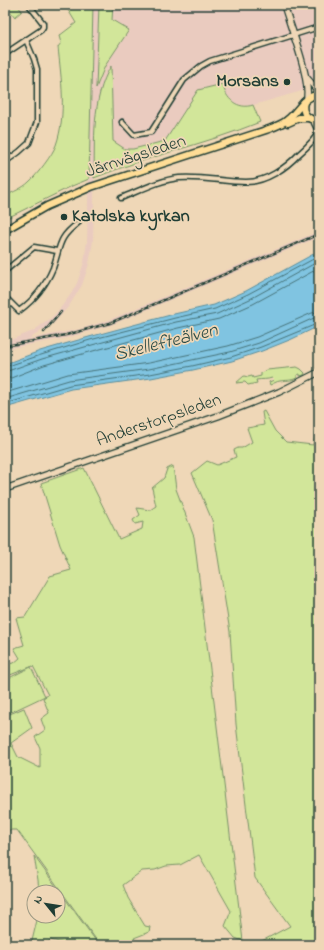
<svg xmlns="http://www.w3.org/2000/svg" width="324" height="950" viewBox="0 0 324 950" font-family="'Indie Flower',sans-serif">
  <rect width="100%" height="100%" fill="#efd7b7"/>
  <filter id="ink" filterUnits="userSpaceOnUse"><feTurbulence type="fractalNoise" baseFrequency=".025" numOctaves="2"/><feDisplacementMap in="SourceGraphic" scale="8" xChannelSelector="R" yChannelSelector="G"/><feConvolveMatrix kernelMatrix="1 2 1 2 8 2 1 2 1" color-interpolation-filters="sRGB"/></filter>
  <g filter="url(#ink)">
    <path fill="#eacbbf" d="M93,5h6l-2,81 14,-30 19,-26 -18,-10 1,-15h206v81l-69,20 -15,-2 -11,-11 -26,-3 -33,51 -32,8h-8l-12,-8 -2,-74 -6,11 -5,18 -4,21 -3,124 -4,23 -7,21 -13,21 -15,17 -25,16 51,-10 29,-9 210,-89v6l-208,88 -44,13 -62,11v-7l28,-11 17,-12 9,-9 12,-16 6,-11 7,-21 3,-21z"/>
    <g fill="#d2e69a" stroke="#789267">
      <path d="M5,5h12l5,6 -7,6z"/>
      <path d="M65,5h28l-4,174 -17,7 -67,33v-23c8,-4 18,-8 24,-14 8,-7 24,-28 27,-37 11,-31 5,-67 2,-98l3,-4 -2,-7 17,-13z"/>
      <path d="M99,5h14l-1,15 17,10 -24,36 -9,22z"/>
      <path d="M111,66l2,75 12,8h8l32,-8 33,-51 25,-6c2,15 15,26 30,21l7,17c-54,22 -112,34 -166,56 1,-36 -3,-79 17,-112z"/>
      <path d="M297,367l4,2 4,4 -1,2 -4,1v-2l-3,1v3c-6,3 -11,2 -17,3 -3,0 -7,3 -10,4l-1,-3 5,-2 -2,-2c-5,2 -10,1 -16,2l1,3 -9,2 -3,-3 -9,1 8,-7 4,1 4,-1 1,2 8,-2v-3l6,-3z"/>
      <path d="M264,411l11,20 11,11 27,3 4,-17 -1,-5 3,-1v523h-57v-4l28,-15 -35,-48 -19,-154 -6,-92 -18,-112 -20,-47 15,-12 10,4 19,-8 -2,-7 4,-2h4l10,-6 -5,-14 17,-3 -2,-13z"/>
      <path d="M173,466l3,23 18,48 49,404 -8,-3 -10,-12 6,-15 -32,-56 -19,10 -14,1 -11,4 -13,1 -19,14 5,13 17,28 5,1 -1,5 -15,6 4,7h-38l-83,-115h-8l-1,9h-3v-123l19,-8 8,20 -21,15 7,14 22,11v-20l-5,-11 10,-7 -4,-11 8,-6 -6,-15 5,-3 -15,-29 -28,11v-13l9,-1 6,-5 -6,-10 10,-3 -8,-27 9,-1 25,-41 21,-6 -11,-25 -19,-62 43,-15 35,71 23,-10 1,-7 -8,2 -2,-4 7,-5 -3,-7 13,2 6,-4 -4,-18 12,-10 3,-9z"/>
      <path d="M31,667l14,29 -40,19v-35z"/>
      <path d="M34,856l65,89h-25l-24,-5 -4,5h-15l7,-29h20v-24h-19l-1,-12z"/>
    </g>
    <path fill="#80c4e1" stroke="#598e9c" d="M319,251v75l-27,13 -30,12 -30,10 -39,9 -42,8 -80,11 -66,19v-44l35,-13 49,-14 85,-23 40,-9 32,-14z"/>
    <g fill="none" stroke-linecap="round" stroke-linejoin="round">
      <g stroke="#467379" stroke-width="1">
        <path d="M5,367l36,-12 49,-15 85,-22 40,-9 33,-15 71,-38"/>
        <path d="M5,372l37,-13 50,-14 84,-23 41,-8 33,-15 69,-38"/>
        <path d="M5,378h6l33,-13 49,-14 85,-23 41,-9 34,-15 66,-36"/>
        <path d="M5,393l63,-19 81,-11 79,-17 29,-9 55,-24 7,-1"/>
        <path d="M5,399l64,-19 80,-11 81,-17 29,-9 55,-25h5"/>
        <path d="M5,404l65,-19 80,-11 42,-8 39,-9 30,-10 58,-24"/>
      </g>
      <g stroke="#1f3d34" stroke-width="7">
        <g id="street">
          <path d="M5,54l36,-24 2,-3v-4l-14,-18"/>
          <path d="M312,119l7,14"/>
          <path d="M122,122l12,13 17,-3 33,-52 17,-14 9,-5 109,-34"/>
          <path d="M5,162l14,-10 10,-9 8,-21v-53l-3,-10 -8,-19"/>
          <path d="M121,198c18,-7 38,-18 58,-20 22,-2 45,4 67,4 20,0 40,-14 53,-28 7,-6 16,-14 20,-23"/>
          <path d="M5,271l29,-24 23,4"/>
          <path d="M5,297l14,14c15,-11 27,-26 34,-43 8,-22 4,-29 25,-45"/>
        </g>
      </g>
      <g stroke="#1f3d34" stroke-width="8">
        <g id="secondary">
          <path d="M284,5c7,24 26,70 23,94"/>
          <path d="M306,77l13,15"/>
          <path d="M5,489l213,-73 61,-24 40,-20"/>
        </g>
      </g>
      <g stroke="#1f3d34" stroke-width="9">
        <g id="primary">
          <path d="M304,102c-3,11 4,19 15,18"/>
          <path d="M288,123l11,-5h10"/>
          <path d="M5,230l42,-24 44,-19 175,-57c8,-3 15,-5 21,-10 11,-8 18,-26 32,-25"/>
        </g>
      </g>
      <use href="#street" stroke="#efd7b7" stroke-width="4"/>
      <use href="#secondary" stroke="#efd7b7" stroke-width="5.5"/>
      <use href="#primary" stroke="#ffdd96" stroke-width="6"/>
      <g stroke="#1f3d34" stroke-width="2.5">
        <g id="rail">
          <path d="M44,332l17,-20"/>
          <path d="M5,346l61,-11 44,-12 209,-89"/>
        </g>
      </g>
      <use href="#rail" stroke="#efd7b7" stroke-width="1" stroke-dasharray="3" stroke-linecap="butt"/>
    </g>
  </g>
  <g fill="#1f3d34" stroke="#efd7b7" stroke-width="1.5">
    <circle cx="287" cy="82" r="4"/>
    <circle cx="64" cy="217" r="4"/>
  </g>
  <g text-anchor="middle" dominant-baseline="central" stroke-width="3.5" stroke-linejoin="round" paint-order="stroke">
    <g font-size="18" font-weight="bold" fill="#1f3d34" stroke="#efd7b7" text-anchor="end">
      <text x="279" y="82">Morsans</text>
      <text x="72" y="217" text-anchor="start">Katolska kyrkan</text>
    </g>
    <g font-size="18" fill="#1f3d34" stroke="#efd7b7">
      <text transform="translate(136 157) rotate(-18)">Järnvägsleden</text>
      <text transform="translate(159 421) rotate(-19)">Anderstorpsleden</text>
    </g>
    <g font-size="19" font-style="italic" fill="#294a45" stroke="#efd7b7">
      <text transform="translate(166 343) rotate(-14)">Skellefteälven</text>
    </g>
  </g>
  <rect width="324" height="950" fill="none" stroke="#efd7b7" stroke-width="20"/>
  <rect x="10" y="10" width="304" height="930" fill="none" stroke="#1f3d34" stroke-width="1.5" filter="url(#ink)"/>
  <g transform="translate(46 904) rotate(300)"><circle r="19" fill="#efd7b7" stroke="#9c9983"/>
  <path d="M0-3L7 15L0 10L-7 15Z" fill="#1f3d34"/>
  <text y="-6" font-size="11" font-weight="bold" text-anchor="middle" fill="#1f3d34">N</text>
  </g>
</svg>
